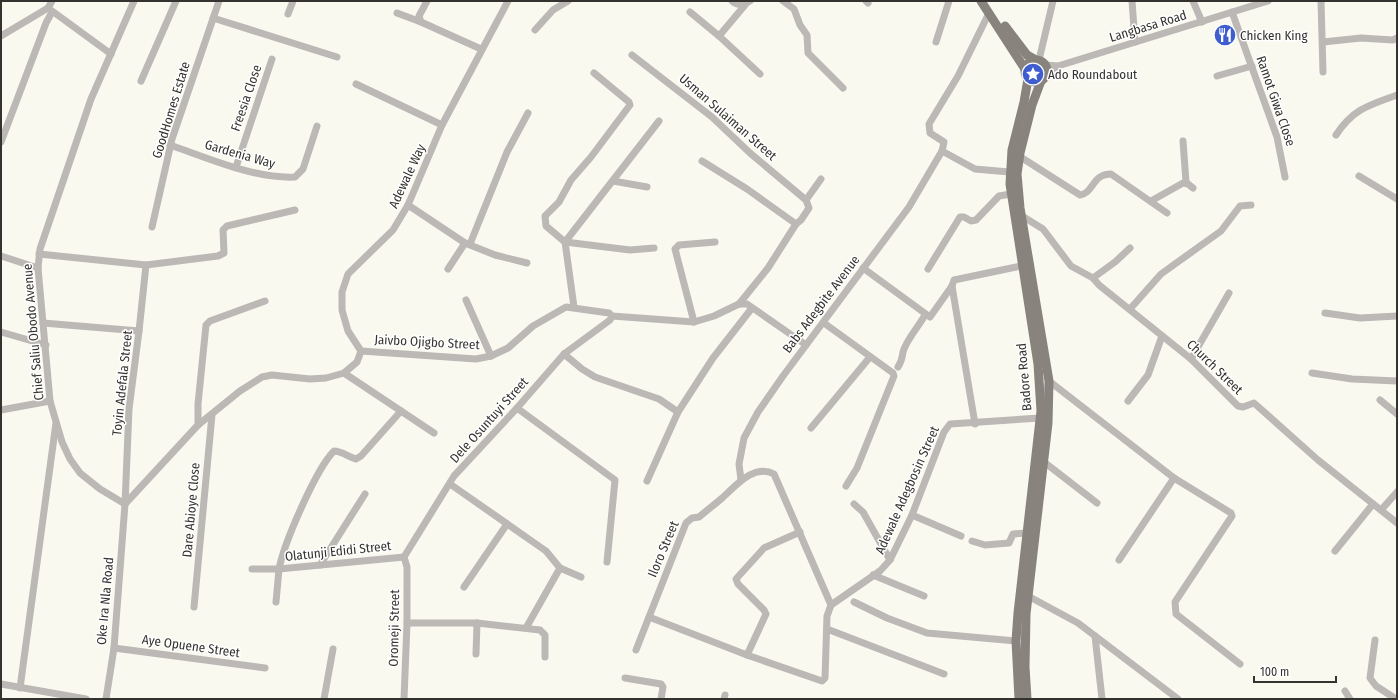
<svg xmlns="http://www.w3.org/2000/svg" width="1398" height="700" viewBox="0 0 1398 700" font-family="'Fira Sans Condensed',sans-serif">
  <rect width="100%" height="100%" fill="#faf9f0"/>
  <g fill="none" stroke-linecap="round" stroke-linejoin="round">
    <g stroke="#bcb8b5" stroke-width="7">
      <path d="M427,1l-8,15 2,6 60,27"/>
      <path d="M732,1c6,5 11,5 18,0"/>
      <path d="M783,1l11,8 6,16 7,10 1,18 35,35"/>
      <path d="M866,1l2,2"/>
      <path d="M1132,1l3,41"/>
      <path d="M1193,1l9,21"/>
      <path d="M1321,1l2,71"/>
      <path d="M48,8l63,46"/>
      <path d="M690,12l29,24 26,-31"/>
      <path d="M1232,12l45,125 8,40"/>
      <path d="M397,13l24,9"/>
      <path d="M989,13l-31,63 -29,48 1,9 14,9 -2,9 33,18 34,3"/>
      <path d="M288,14l5,-13"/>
      <path d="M213,18l124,39"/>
      <path d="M535,30l18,-20 15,-9"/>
      <path d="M1,36l47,-28 4,-7"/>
      <path d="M719,36l41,38"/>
      <path d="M936,42l13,-41"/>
      <path d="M1323,42l38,-4 32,2 4,-2"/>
      <path d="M632,55l80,62 38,36 56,47"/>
      <path d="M1039,60l14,-59"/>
      <path d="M1046,65l12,1"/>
      <path d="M594,73l35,29 1,3 -39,52 -20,23 -12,22 -14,14 1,10 19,16 65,8 24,-2"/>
      <path d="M1046,74l12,-8 210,-65"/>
      <path d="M1217,76l35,-10"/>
      <path d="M141,81l35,-80"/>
      <path d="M356,84l86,41"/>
      <path d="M1336,135c17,-26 33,-30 61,-40"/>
      <path d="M1183,141l3,41"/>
      <path d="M1,142l45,-119 6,-11"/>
      <path d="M170,145c38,13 85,34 125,32l8,-8 14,-43"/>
      <path d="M1019,156l61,39c14,-2 12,-21 31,-21l56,39"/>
      <path d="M702,161l45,28 49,35"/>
      <path d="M236,167l36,-108"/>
      <path d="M1359,176l38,23"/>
      <path d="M613,181l34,6"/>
      <path d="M1151,201l32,-18 5,1 5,4"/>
      <path d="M408,205l57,38 30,12 32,8"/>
      <path d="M1022,216l21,13 28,37 22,12 6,7 92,74 47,47 5,1 11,-4 64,57 79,63"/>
      <path d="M152,227l20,-88 47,-138"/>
      <path d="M470,244l37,-92 21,-39"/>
      <path d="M39,254l107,11 72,-9 6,-3 -1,-23 4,-4 68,-16"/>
      <path d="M1,256l37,12"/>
      <path d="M863,268l67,49 22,-31 2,-6 67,-14"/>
      <path d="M448,269l17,-26"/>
      <path d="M928,269l32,-52h4l7,4 5,-1 23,-24 12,-2"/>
      <path d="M1093,278l22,-16 15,-14"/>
      <path d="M952,286l23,138"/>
      <path d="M466,300l25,56"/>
      <path d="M739,304l29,-36 28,-44 5,-4 8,-12 -3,-8 15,-21"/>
      <path d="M574,307l-9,-65 94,-121"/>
      <path d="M1130,309l31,-35 60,-43 19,-25 11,-1"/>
      <path d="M1325,313l35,5 37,-2"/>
      <path d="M694,322l-19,-73 4,-4 36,-3"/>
      <path d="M43,323l96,8"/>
      <path d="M824,323l69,50 1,3 -37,92 -11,18"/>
      <path d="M1,332l45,13"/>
      <path d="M361,351l115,8 15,-3 17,-8 25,-22 33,-19 43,6 3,3 82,6 20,-6 25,-12h8l59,41"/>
      <path d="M361,351l-13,-20 -6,-21v-18l6,-18 45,-44 15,-25 34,-80 66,-124"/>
      <path d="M564,354l18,15 13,8 64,22 19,13"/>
      <path d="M1191,359l38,-66"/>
      <path d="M898,367c4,-6 4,-9 5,-15 3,-12 16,-26 22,-37"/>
      <path d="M344,373l90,60"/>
      <path d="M1312,373l40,6 45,2"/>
      <path d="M1049,381l125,97 57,35 1,3 -57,86 1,12 64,50"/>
      <path d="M1380,400l17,14"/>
      <path d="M1128,401l20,-26 14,-39"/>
      <path d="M517,408l98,72 -8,82"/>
      <path d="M1,410l49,-9"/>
      <path d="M401,411l-40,45 -5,3c-8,-2 -14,-8 -22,-8 -18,18 -50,92 -55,118l125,-12"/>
      <path d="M198,425v-21l8,-79 4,-4 55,-20"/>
      <path d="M811,428l59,-71"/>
      <path d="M1044,462l53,41"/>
      <path d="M741,480l-2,-16 5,-26 14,-26 25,-36 126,-169 33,-56"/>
      <path d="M647,481l31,-69 35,-54 39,-50"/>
      <path d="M450,484l96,67 14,17 21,9"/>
      <path d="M125,504l-25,-15 -20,-16 -10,-14 -8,-17 -12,-41 -12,-133 2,-19 51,-150 43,-98"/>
      <path d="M125,504l73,-79 42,-34 22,-14 10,-2 38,4 16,-1 18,-5 13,-11 4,-11"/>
      <path d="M854,504l9,8 27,48"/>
      <path d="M1381,510l16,-18"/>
      <path d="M912,515l49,21"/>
      <path d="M972,541l13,4 24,-2 4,-9 13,-1"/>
      <path d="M1335,551l38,-47"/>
      <path d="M404,557l50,-81 63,-68 47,-54 46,-34 2,-4"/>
      <path d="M404,557l3,10v56l-3,76"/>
      <path d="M1119,560l55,-82"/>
      <path d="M320,565l45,-71"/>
      <path d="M252,569h27l-3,33"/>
      <path d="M873,575l51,21"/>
      <path d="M464,587l43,-63"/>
      <path d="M1028,596l50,27 100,76"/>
      <path d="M854,602l33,16 40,15 89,8"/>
      <path d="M194,607l18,-192"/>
      <path d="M649,617l98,38 75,26 3,-3 2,-62 4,-11 49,-34 10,-11 22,-45 32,-83 6,-8 90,-6"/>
      <path d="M407,623h70l63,7 5,5v22"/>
      <path d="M526,628l34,-60"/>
      <path d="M827,629l117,45"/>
      <path d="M1095,636l7,63"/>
      <path d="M1375,640l-5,38 6,8 20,13"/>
      <path d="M114,648l151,20"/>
      <path d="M636,650l50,-127 6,-5 7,-1c7,-6 15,-12 22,-18 13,-11 32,-36 53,-25l57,131"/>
      <path d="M476,654l1,-31"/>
      <path d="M747,655l19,-41 -2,-4 -26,-26 -2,-5 28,-31 36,-16"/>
      <path d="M625,678l36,6 2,3 -2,12"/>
      <path d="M1,684l85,15"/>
      <path d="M20,688l36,-265"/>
      <path d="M1345,691l5,8"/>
      <path d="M106,699l8,-51 11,-144 4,-95 10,-78 7,-66"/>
      <path d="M324,699l9,-50"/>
      <path d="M724,699l1,-4"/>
    </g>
    <g stroke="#88837d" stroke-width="9">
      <path d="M981,1l44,68"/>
      <path d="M1005,26l22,29 7,4"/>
      <circle cx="1036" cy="71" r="11"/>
      <path d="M1019,699l-3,-58 2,-28 23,-202 -3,-47 -28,-180 2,-34 12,-48 4,-23"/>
      <path d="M1027,699l-2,-32 1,-53 22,-191 1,-42 -29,-173 -3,-34 3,-21 12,-48 9,-24"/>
    </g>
  </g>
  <defs>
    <g id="restaurant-disc" transform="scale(1.15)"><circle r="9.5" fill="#3e5dcf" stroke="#fff"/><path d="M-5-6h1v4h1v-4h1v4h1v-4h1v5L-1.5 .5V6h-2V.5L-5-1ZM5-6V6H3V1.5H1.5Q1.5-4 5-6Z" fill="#fff"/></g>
    <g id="sight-disc" transform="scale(1.15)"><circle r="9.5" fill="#3e5dcf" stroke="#fff"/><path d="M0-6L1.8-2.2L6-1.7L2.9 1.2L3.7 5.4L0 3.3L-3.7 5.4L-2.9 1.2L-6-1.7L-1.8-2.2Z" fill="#fff"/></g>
  </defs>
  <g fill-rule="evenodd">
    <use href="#restaurant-disc" x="1225" y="35"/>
    <use href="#sight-disc" x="1033" y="74"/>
  </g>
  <g text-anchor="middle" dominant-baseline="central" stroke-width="3" stroke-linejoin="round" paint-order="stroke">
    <g font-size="13" fill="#34332f" stroke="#fff">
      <text transform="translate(1148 26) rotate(-17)">Langbasa Road</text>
      <text transform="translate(246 98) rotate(-71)">Freesia Close</text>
      <text transform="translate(1276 101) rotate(71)">Ramot Giwa Close</text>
      <text transform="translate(171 110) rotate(-73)">GoodHomes Estate</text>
      <text transform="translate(728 117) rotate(41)">Usman Sulaiman Street</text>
      <text transform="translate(240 154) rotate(16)">Gardenia Way</text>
      <text transform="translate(407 176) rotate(-65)">Adewale Way</text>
      <text transform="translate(821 304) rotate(-53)">Babs Adegbite Avenue</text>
      <text transform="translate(33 332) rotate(-95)">Chief Saliu Obodo Avenue</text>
      <text transform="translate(427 342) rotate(3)">Jaivbo Ojigbo Street</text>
      <text transform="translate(1215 367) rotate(44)">Church Street</text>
      <text transform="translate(1024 377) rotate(-95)">Badore Road</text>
      <text transform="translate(122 383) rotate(-84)">Toyin Adefala Street</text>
      <text transform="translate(489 420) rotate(-48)">Dele Osuntuyi Street</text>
      <text transform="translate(907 490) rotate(-66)">Adewale Adegbosin Street</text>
      <text transform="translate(191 510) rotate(-85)">Dare Abioye Close</text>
      <text transform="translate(663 549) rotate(-67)">Iloro Street</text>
      <text transform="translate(338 551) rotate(-6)">Olatunji Edidi Street</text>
      <text transform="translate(105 601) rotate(-85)">Oke Ira Nla Road</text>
      <text transform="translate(394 628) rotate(-89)">Oromeji Street</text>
      <text transform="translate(191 646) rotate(8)">Aye Opuene Street</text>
    </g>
    <g font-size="13" fill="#34332f" stroke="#fff" text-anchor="start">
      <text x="1240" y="35">Chicken King</text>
      <text x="1048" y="74">Ado Roundabout</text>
    </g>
  </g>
  <rect width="1398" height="700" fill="none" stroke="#34332f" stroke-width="4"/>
  <path d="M1254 676v6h82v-6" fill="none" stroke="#34332f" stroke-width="2"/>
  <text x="1260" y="676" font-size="12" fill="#34332f" stroke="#ffffff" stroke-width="3" paint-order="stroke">100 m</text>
</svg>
